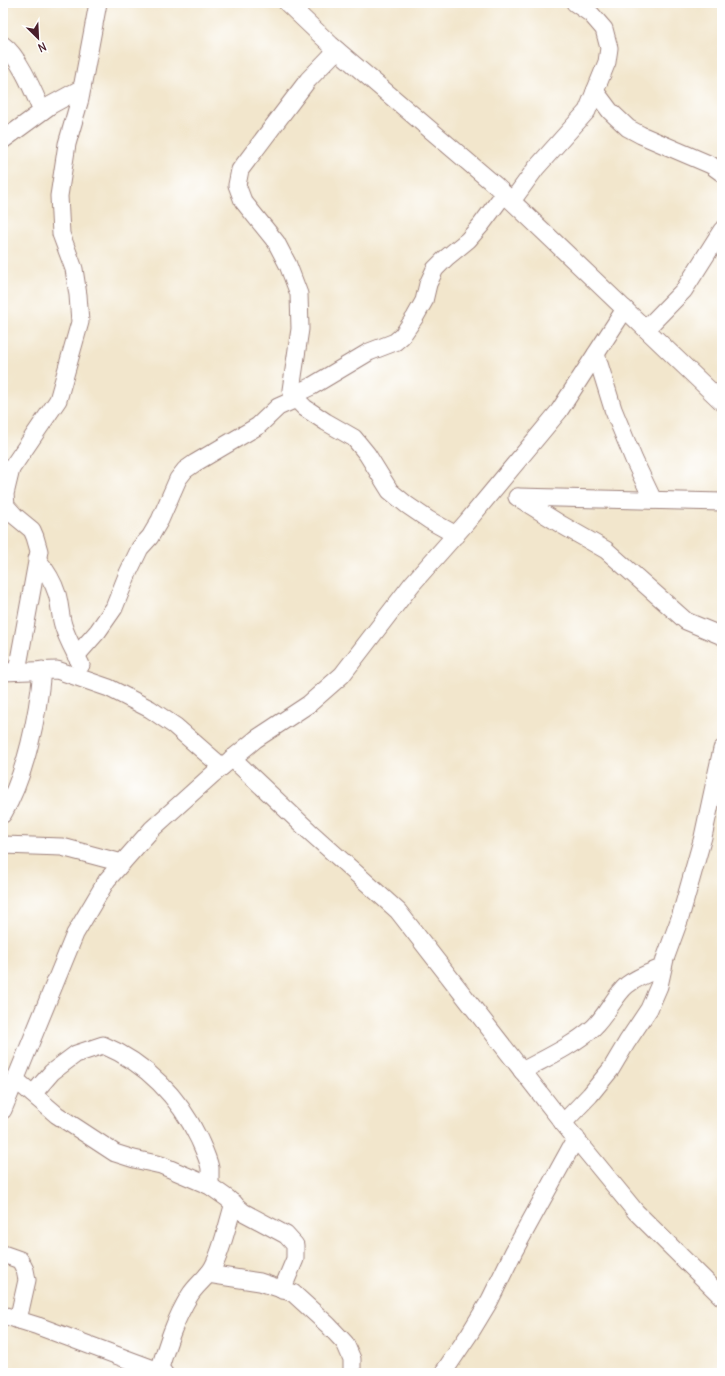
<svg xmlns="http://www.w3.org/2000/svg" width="725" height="1376" viewBox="0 0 725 1376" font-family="Delius,sans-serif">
  <rect width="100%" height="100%" fill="#fff"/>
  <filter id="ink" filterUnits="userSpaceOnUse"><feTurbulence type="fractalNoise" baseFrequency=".025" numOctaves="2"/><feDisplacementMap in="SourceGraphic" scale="8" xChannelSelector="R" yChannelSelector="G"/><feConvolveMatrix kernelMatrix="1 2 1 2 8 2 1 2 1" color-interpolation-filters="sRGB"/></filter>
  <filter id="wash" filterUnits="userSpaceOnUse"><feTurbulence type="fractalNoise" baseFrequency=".012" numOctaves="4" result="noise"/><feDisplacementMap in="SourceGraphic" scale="16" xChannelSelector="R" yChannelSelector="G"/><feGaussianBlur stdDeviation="0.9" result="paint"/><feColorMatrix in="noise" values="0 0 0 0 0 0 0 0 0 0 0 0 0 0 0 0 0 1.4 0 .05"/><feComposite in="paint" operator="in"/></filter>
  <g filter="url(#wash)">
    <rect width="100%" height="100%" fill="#f2e6cc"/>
  </g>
  <g filter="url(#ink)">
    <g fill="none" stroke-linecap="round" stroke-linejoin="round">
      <g stroke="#9e827c" stroke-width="19">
        <g id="minor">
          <path d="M287,3l44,42 164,140 227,217"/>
          <path d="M3,45c16,11 31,48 39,66"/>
          <path d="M337,50l-29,30 -68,90 -3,15 6,16 33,41 12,23 11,29 1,35 -9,61 5,9 9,9 21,14 28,16 13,16 23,37 17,14 22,15 27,15"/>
          <path d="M595,91l15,20 18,17 13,7 70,30 11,8"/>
          <path d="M3,140l48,-35 31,-17"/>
          <path d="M512,201l24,-33 51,-57 20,-49 2,-14 -5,-19 -13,-15 -16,-11"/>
          <path d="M646,329l38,-39 38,-60"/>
          <path d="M596,354l17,55 21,51 19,40"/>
          <path d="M293,395l19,-9 57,-34 26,-10 7,-6 13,-19 9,-16 4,-17 7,-15 11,-11 22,-18 13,-15 23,-31"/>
          <path d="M517,497l45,28 44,25 80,71 36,15"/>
          <path d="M518,497l204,5"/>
          <path d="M37,559c9,11 16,22 20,35 3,10 3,21 6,31 4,14 12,27 18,40"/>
          <path d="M76,656l22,-25 16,-23 14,-35 12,-25 10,-11 10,-17 18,-41 7,-9 10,-7 63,-37 20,-19 18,-8"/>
          <path d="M17,671l22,-120 -4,-14 -3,-7 -17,-14 -9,-10 -1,-12 6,-25 47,-69 22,-78 -2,-27 -4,-26 -13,-35 -2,-38 8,-52 13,-45 18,-96"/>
          <path d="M3,672l54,-2 52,18 41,21 25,17 47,41"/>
          <path d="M232,758l77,73 89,80 165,212 73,89 86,85"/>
          <path d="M3,814c23,-39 35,-99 39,-144"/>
          <path d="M3,845l59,2 60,16"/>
          <path d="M522,1071c24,-13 50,-25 71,-43 14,-13 21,-32 34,-43 10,-8 24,-13 36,-18"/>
          <path d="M16,1080l41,35 58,38 19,6 27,6 49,21 17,12 16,14 43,23 9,10v14l-13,31"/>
          <path d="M33,1094l19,-22 24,-18 27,-9c43,18 76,52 96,94 4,9 9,19 11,29 0,6 0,12 0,18"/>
          <path d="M3,1110l72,-176 32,-54 45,-51 60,-54 44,-36 53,-35 33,-29 70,-91 54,-61 93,-112 66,-102"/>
          <path d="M563,1123l27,-28 21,-26 16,-27 22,-33 10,-23 6,-27 15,-41 23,-81 19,-88"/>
          <path d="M3,1254l17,6 5,10 2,10 -9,40"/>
          <path d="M208,1274l52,8 33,11 35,32 17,18 7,16v14"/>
          <path d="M3,1315l35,11 126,47"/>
          <path d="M159,1371c8,-26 16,-52 31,-76 6,-10 17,-17 23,-28 9,-16 15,-45 21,-64"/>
          <path d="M443,1373l27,-40 20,-33 24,-49 62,-113"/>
        </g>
      </g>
      <use href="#minor" stroke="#fff" stroke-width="17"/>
    </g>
  </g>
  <rect width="725" height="1376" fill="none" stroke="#fff" stroke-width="16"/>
  <g transform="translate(38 38) rotate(156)" stroke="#ffffff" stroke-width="3" paint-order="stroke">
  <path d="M0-3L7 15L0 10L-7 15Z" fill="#4a1f2b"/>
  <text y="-6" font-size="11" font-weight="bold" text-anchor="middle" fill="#4a1f2b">N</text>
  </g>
</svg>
